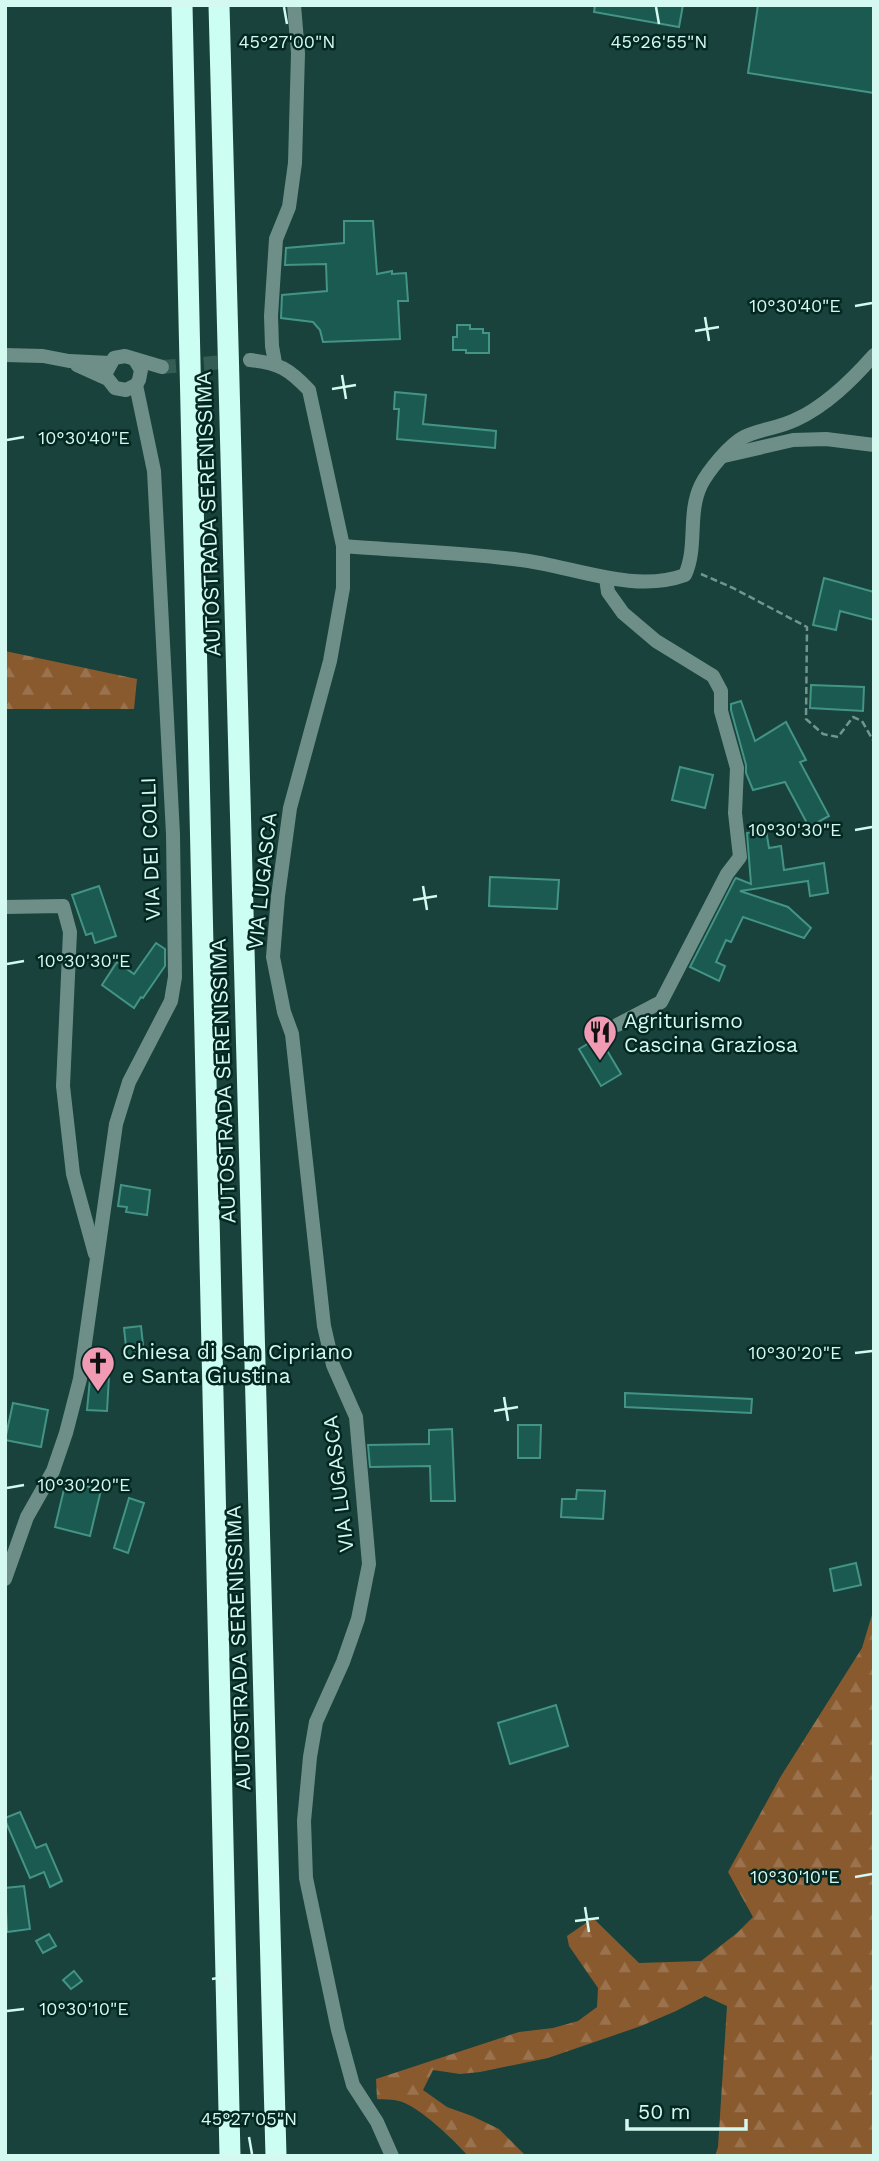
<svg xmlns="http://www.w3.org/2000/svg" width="879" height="2161" viewBox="0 0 879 2161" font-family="'Work Sans',sans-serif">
  <defs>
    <pattern id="forest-firs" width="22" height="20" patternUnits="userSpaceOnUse" patternTransform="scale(1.75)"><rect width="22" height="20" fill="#8a5a2f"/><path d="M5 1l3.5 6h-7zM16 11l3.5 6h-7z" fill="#9a724d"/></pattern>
  </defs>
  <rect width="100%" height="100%" fill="#18423b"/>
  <g fill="url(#forest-firs)">
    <path d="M5,651l132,28 -3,30h-129z"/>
    <path d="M874,1608v548h-159l3,-9 9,-141 -22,-10 -29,15 -35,15 -93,32 -68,14 -20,2 -27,-4 -10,20 24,17 25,9 27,13 27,27h-58c-14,-16 -49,-50 -69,-55 -6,-2 -15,-1 -22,-2l-1,-20 143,-47 34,-4 25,-7 19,-14 1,-19 -29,-42 -2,-10 26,-18 46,45 62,-2 36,-28 16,-16 -25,-45 53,-96 81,-128z"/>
  </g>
  <g fill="#1b5a50" stroke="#439485" stroke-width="2">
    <path d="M595,5h88l-4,22 -85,-15z"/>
    <path d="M758,5h116v88l-126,-20z"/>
    <path d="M344,221h29l4,53 15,-3v3l14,-1 2,28h-10l2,38 -77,3 -3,-12 -7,-8 -32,-4 1,-23 45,-4 -1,-27 -41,1 1,-17 58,-5z"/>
    <path d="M457,325h13v4h13v4h6v20h-23v-3h-13v-13h4z"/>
    <path d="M395,392l31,3 -3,29 73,7 -1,17 -98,-9 2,-30h-5z"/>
    <path d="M824,578l50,14v28l-34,-9 -4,19 -23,-5z"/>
    <path d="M811,685l53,2 -1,24 -53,-3z"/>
    <path d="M741,701l14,40 31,-19 20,38 -6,2 29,54 -20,11 -24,-45 -32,8 -7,-17v-8l-15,-55v-6z"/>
    <path d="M680,767l33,8 -8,33 -33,-8z"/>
    <path d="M766,830l3,18 12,-2 3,24 40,-7 4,30 -18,3 -2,-15 -68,10 48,16 23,21 -7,10 -61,-21 -12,25 -5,-2 -10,22 9,4 -6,15 -29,-14 45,-88 1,-1 15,6 -4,-51z"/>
    <path d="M490,877l69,3 -2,29 -68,-3z"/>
    <path d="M99,886l17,50 -21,7 -3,-10 -6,2 -14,-40z"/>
    <path d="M156,943l9,6v17l-22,32 -2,-1 -7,11 -32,-23 15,-23 17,12z"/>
    <path d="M599,1037l22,37 -20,12 -22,-37z"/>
    <path d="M121,1185l29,5 -3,25 -21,-3 1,-5 -9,-1z"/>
    <path d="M141,1326l3,28 -17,2 -3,-28z"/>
    <path d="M91,1369l18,7 -2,35 -20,-1z"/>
    <path d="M625,1393l127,6 -1,14 -126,-6z"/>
    <path d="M13,1403l35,7 -7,37 -36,-7z"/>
    <path d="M518,1425h23l-1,33h-22z"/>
    <path d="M452,1429l3,72h-24l-1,-35 -60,1 -2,-22 61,-1v-14z"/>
    <path d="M66,1481l35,9 -11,46 -35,-9z"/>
    <path d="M577,1490l28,1 -2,28 -42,-2 1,-18h14z"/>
    <path d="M129,1498l15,5 -16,50 -14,-5z"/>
    <path d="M856,1563l5,22 -27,6 -4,-22z"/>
    <path d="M556,1705l12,41 -58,18 -12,-41z"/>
    <path d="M20,1812l16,36 10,-4 16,37 -12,6 -6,-15 -14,6 -25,-58v-2z"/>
    <path d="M24,1886l6,43 -23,3 -2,-44z"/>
    <path d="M49,1934l7,12 -13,7 -7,-12z"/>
    <path d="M74,1971l8,10 -11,8 -8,-9z"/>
  </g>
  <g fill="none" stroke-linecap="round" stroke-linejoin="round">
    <path stroke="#345d56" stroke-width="14" stroke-dasharray="14 7" stroke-linecap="butt" d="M162,367l88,-7"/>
    <path stroke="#6f978f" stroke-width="2.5" stroke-dasharray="7 3.5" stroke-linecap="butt" d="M701,574l32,14 74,39 -1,92 17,15 15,3 15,-20 9,4 12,21"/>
    <g stroke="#6e8f88" stroke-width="14">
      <path d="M5,355l38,1 26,5 41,2"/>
      <path d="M250,360c29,3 39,9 59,30l34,156c59,5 119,6 178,14 51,6 113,34 164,15 13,-29 2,-61 16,-90 7,-14 29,-41 43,-48 16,-8 35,-9 51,-17 31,-14 57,-40 79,-65"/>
      <path d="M275,363l-3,-17 -1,-30 5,-77 13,-32 6,-44 3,-110 -4,-48"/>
      <path d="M77,365l31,14 7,9 11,2 10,-5 3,-5 2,-10 -6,-10"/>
      <path d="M107,371l7,-13 11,-2 37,11"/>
      <path d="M724,456l69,-16 33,-1 48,6"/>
      <path d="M343,546v42l-13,73 -40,147 -12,88 -5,61 11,55 8,22 32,292 9,39 23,52 13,147 -11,55 -15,43 -27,60 -6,35 -6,64 2,57 32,152 15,55 24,37 15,34"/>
      <path d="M606,578l2,14 15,21 33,28 57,35 8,15v20l16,57 -2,45 5,44 -13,17 -66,128 -44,23"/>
      <path d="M5,907l58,-1 7,26 -7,154 10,88 22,80"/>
      <path d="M5,1579l22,-62 26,-46 13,-38 14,-54 36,-255 13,-42 42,-81 4,-24 -2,-143 -19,-363 -18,-86"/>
    </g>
    <g stroke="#cdfef3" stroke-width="21">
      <path d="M182,5l48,2151"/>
      <path d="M219,5l57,2151"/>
    </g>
  </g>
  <path fill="none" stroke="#d3f9f0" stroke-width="2.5" d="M284,7l3,17M656,7l3,17M855,306l17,-3M705,317l4,24M695,331l24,-4M342,375l4,24M332,389l24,-4M7,440l17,-3M855,830l17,-3M423,886l4,24M413,900l24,-4M7,964l17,-3M855,1353l17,-2M504,1397l4,24M494,1411l24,-4M7,1488l17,-3M855,1877l17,-3M585,1907l4,25M575,1921l24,-3M222,1965l4,24M212,1979l24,-4M7,2011l17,-2M249,2137l3,17"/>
  <defs>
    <g id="restaurant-pin" transform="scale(1.75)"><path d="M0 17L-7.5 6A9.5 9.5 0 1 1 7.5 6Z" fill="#f09ab4" stroke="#042722"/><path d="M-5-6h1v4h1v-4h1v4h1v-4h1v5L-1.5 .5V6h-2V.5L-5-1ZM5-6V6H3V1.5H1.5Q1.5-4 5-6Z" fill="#111"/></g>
    <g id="church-pin" transform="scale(1.75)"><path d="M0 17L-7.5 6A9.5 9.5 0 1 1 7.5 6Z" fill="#f09ab4" stroke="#042722"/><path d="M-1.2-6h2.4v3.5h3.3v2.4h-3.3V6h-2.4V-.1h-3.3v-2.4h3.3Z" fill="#111"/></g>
  </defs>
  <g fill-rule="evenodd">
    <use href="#restaurant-pin" x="600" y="1032"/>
    <use href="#church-pin" x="98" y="1363"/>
  </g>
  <g text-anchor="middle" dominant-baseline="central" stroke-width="5" stroke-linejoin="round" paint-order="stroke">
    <g font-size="21" fill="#d3f9f0" stroke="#042722">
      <text transform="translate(208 514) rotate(-92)">AUTOSTRADA SERENISSIMA</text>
      <text transform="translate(150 849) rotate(-92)">VIA DEI COLLI</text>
      <text transform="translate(262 881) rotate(-84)">VIA LUGASCA</text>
      <text transform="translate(223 1081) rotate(-92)">AUTOSTRADA SERENISSIMA</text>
      <text transform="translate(338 1484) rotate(-97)">VIA LUGASCA</text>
      <text transform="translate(238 1648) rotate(-92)">AUTOSTRADA SERENISSIMA</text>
    </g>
    <g font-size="21" fill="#d3f9f0" stroke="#042722" text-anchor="start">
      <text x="624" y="1020">Agriturismo<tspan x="624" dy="24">Cascina Graziosa</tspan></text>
      <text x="122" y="1351">Chiesa di San Cipriano<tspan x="122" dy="24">e Santa Giustina</tspan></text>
    </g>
  </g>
  <g font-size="18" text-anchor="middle" fill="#d3f9f0" stroke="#042722" stroke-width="5" stroke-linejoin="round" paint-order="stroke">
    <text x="659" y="48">45°26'55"N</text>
    <text x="287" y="48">45°27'00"N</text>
    <text x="795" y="312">10°30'40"E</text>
    <text x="84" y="444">10°30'40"E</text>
    <text x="795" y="836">10°30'30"E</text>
    <text x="84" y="967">10°30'30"E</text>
    <text x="795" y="1359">10°30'20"E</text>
    <text x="84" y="1491">10°30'20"E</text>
    <text x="795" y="1883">10°30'10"E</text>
    <text x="84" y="2015">10°30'10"E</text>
    <text x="249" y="2125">45°27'05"N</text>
  </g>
  <rect width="879" height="2161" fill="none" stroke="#d3f9f0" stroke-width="14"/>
  <path d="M627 2119v10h119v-10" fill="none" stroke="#d3f9f0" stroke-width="3.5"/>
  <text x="638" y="2119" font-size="21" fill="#d3f9f0" stroke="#042722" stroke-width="5" paint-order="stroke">50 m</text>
</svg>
